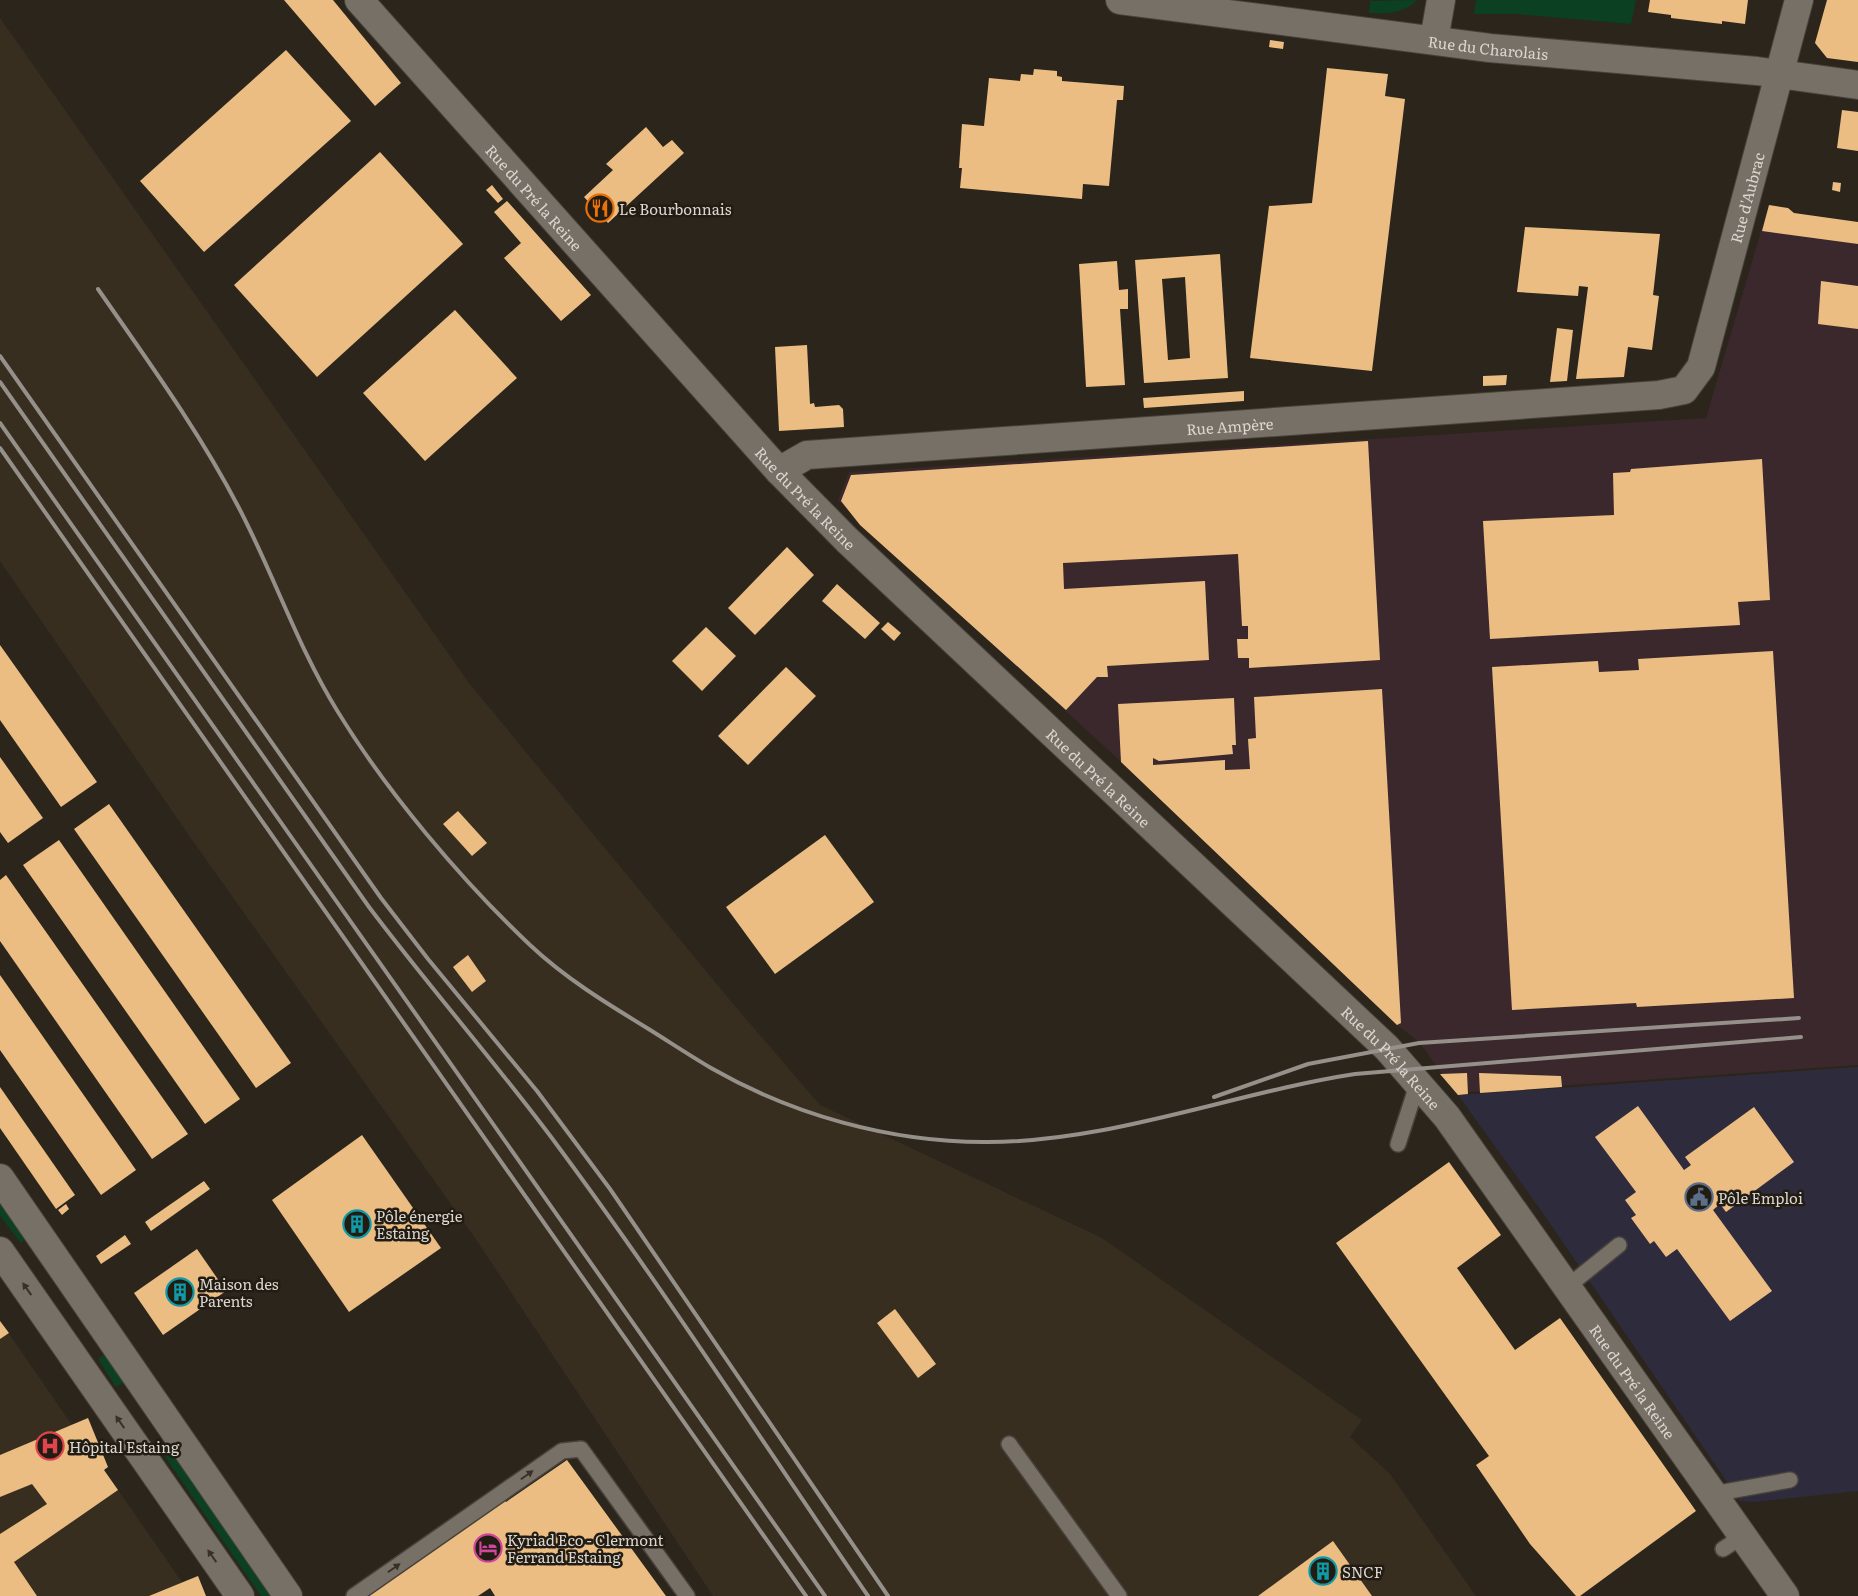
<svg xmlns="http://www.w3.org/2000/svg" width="1858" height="1596" viewBox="0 0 1858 1596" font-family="Literata,serif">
  <rect width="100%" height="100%" fill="#2b251c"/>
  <path fill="#2e2b3c" d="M1858,1067v424l-104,11 -14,-1 -200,-292 -82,-114z"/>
  <path fill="#3b282d" d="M1762,228l96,15v822l-402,28 -37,-51 -23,-18 -279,-266 -260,-238 -19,-20 11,-28 857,-54z"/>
  <g fill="#382e20">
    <path d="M0,18l469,665 265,322 86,100 282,133 260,182 -12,17 40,37 86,122h-763l-238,-358 -285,-401 -190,-276z"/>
    <path d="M0,1321l72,104 16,-7 20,49 -4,3 78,112 16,-6 8,20h-206z"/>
  </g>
  <g fill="#0c4022">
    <path d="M1417,0c-13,14 -31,14 -48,13l1,-12z"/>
    <path d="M1476,0h160l-5,24 -115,-10h-42z"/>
    <path d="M0,1202l26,37 -5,4 -21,-27z"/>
    <path d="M106,1354l18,28 -8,5 -18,-28z"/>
    <path d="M168,1446l105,150h-12l-100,-145z"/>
  </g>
  <g fill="#ebbd83" fill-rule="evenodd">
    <path d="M284,0h49l68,83 -26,23z"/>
    <path d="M1650,0h98l-3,24 -23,-3v3l-51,-6v-3l-23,-3z"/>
    <path d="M1827,0h31v62l-31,-4 -12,-15z"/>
    <path d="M1270,40l14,2 -1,7 -14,-2z"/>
    <path d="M286,50l65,71 -147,131 -64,-71z"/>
    <path d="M1327,68l61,6 -3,22 20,3 -33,272 -122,-13 19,-152 43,-3z"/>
    <path d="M1034,69l23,2v5l5,1v4l62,5 -1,14h-6l-8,86 -26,-2 -1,15 -122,-11 2,-20h-3l3,-44 22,2 5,-48 31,3 1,-7 12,1z"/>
    <path d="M1842,110l16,2v39l-21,-3z"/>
    <path d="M646,127l17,20 9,-7 12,13 -76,70 -24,-26 29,-27 -7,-6z"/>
    <path d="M380,152l83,92 -146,133 -83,-92z"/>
    <path d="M1833,182l8,1 -1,9 -8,-2z"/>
    <path d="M492,185l11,14 -5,4 -12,-13z"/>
    <path d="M507,201l84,94 -30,26 -57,-63 17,-15 -27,-31z"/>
    <path d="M1769,205l19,3 6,5 64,9v22l-96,-13z"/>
    <path d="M1525,227l135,7 -7,61 6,1 -7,54 -24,-3 -4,30 -48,2 12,-92 -9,-1 -1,10 -61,-4z"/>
    <path d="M1220,254l8,124 -84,5 -9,-123zM1185,277l5,81 -22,2 -6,-81z"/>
    <path d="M1117,261l2,29 9,-1v20h-8l5,76 -39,2 -7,-123z"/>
    <path d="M1821,281l37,5v43l-40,-5z"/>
    <path d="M455,310l62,68 -92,83 -62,-68z"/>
    <path d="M1557,328l16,2 -6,51 -17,1z"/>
    <path d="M807,345l3,59 4,-1 1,4 24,-2 4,4 1,18 -65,4 -4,-84z"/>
    <path d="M1507,375l-1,10 -23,1v-10z"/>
    <path d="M1244,391v10l-100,7 -1,-10z"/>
    <path d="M1368,441l12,219 -131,8v-10h-11l-1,-19h11v-13h-6l-4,-72 -175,9 1,26 141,-8 4,79 -102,6 1,11h-11l-31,33 -206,-185 -19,-24 10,-26z"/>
    <path d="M1762,459l8,141 -32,2 2,23 -250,14 -7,-118 131,-6 -1,-42 17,-1 1,-3z"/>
    <path d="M787,547l27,28 -59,60 -27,-27z"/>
    <path d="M837,584l43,39 -15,16 -43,-38z"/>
    <path d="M888,622l13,11 -7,8 -13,-12z"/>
    <path d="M706,627l30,29 -34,35 -30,-30z"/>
    <path d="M0,645l97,137 -36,25 -61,-87z"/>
    <path d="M1773,651l21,347 -157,9 -1,-4 -124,7 -20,-343 106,-6 1,11 40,-2 -1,-11z"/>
    <path d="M786,667l30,29 -68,69 -30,-29z"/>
    <path d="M1382,689l19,334 -4,2 -276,-263 -3,-58 116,-6 2,47h-4l1,9 -74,7 -6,-3v7l72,-5v10l25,-1 -2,-30 8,-1 -2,-41z"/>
    <path d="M0,757l43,61 -35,25 -8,-11z"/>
    <path d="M109,804l182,259 -35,25 -182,-259z"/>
    <path d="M458,811l29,32 -15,13 -29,-32z"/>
    <path d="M825,835l49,67 -99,72 -49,-67z"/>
    <path d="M59,840l181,259 -35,25 -182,-259z"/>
    <path d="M6,875l182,259 -36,25 -152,-218v-61z"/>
    <path d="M468,955l18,26 -14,11 -19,-25z"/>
    <path d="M0,975l136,195 -35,25 -101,-145z"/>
    <path d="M1467,1073l1,21 -10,1 -18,-21z"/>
    <path d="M1479,1073l82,3 1,11 -82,6z"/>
    <path d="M0,1087l75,108 -19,14 -56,-81z"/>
    <path d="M1638,1106l46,64 7,-5 -6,-8 69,-50 40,55 -68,50 -6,-8 -7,6 59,81 -42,30 -53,-72 -11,8 -12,-16 -4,3 -19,-26 5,-3 -11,-15 11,-8 -41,-55z"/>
    <path d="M362,1135l79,113 -92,64 -77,-112z"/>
    <path d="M1449,1162l52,73 -44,33 58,82 45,-32 136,193 -116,85h-4l-46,-52 -54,-79 13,-9 -153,-213z"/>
    <path d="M204,1181l6,8 -59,42 -6,-9z"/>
    <path d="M66,1204l3,5 -7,6 -4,-5z"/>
    <path d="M125,1235l6,9 -30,20 -5,-8z"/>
    <path d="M197,1249l29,42 -63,44 -29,-42z"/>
    <path d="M895,1309l41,55 -18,14 -41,-55z"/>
    <path d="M0,1321l9,12 -9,6z"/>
    <path d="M88,1418l20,49 -4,3 14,20 -104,72 23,34h-37v-62l47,-30 -15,-20 -32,13v-42z"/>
    <path d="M567,1460l99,136h-171l-5,-8 -12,8h-115l138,-100 5,6z"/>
    <path d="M1333,1541l39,55h-114l4,-3z"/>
    <path d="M198,1576l8,20h-57z"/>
  </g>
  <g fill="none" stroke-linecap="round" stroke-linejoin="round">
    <g stroke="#47423b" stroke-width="18">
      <g id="service">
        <path d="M1398,1144l20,-62"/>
        <path d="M1567,1287l52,-42"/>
        <path d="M1009,1444l110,152"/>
        <path d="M1713,1494l77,-14"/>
        <path d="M1723,1549l20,-13"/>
        <path d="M354,1596l208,-145 19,-2 106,147"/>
      </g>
    </g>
    <g stroke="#47423b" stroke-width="30">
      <g id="minor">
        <path id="s1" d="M1120,0l370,48 267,23 101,14"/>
        <path d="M1434,40l7,-40"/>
        <path id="s2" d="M779,471l28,-16 852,-60 25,-5 17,-23 98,-367"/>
        <path d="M0,1178l288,418"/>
        <path d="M0,1251l240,345"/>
      </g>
    </g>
    <g stroke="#47423b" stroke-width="30">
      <g id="secondary">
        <path id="s3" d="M359,0l420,471 68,69 540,508 60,69 338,479"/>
      </g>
    </g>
    <use href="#service" stroke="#777066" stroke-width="15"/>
    <use href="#minor" stroke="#777066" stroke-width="28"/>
    <use href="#secondary" stroke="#777066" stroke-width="28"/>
    <g stroke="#959089" stroke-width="4">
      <path d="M98,289c50,72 101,142 141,219 35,67 59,140 99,204 49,80 124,169 192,233 35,33 76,58 117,83 21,13 42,27 64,40 82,47 179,74 273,74 125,1 248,-49 371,-68l446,-37"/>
      <path d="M0,356l381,542 47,61 109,132 73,98 278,407"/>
      <path d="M0,382l369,525c61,81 128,157 188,238 109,147 208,301 311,451"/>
      <path d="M0,423l825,1173"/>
      <path d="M0,448l806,1148"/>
      <path d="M1214,1097l94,-33 111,-21 380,-25"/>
    </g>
  </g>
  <defs><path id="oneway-solid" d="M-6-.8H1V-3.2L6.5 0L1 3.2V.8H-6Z" transform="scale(1.25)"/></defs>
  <g fill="#373128">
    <use href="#oneway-solid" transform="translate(27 1289) rotate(-125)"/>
    <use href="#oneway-solid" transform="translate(120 1422) rotate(-125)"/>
    <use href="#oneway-solid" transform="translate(527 1475) rotate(-35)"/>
    <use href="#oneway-solid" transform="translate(212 1556) rotate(-125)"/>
    <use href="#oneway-solid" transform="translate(394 1568) rotate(-35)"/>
  </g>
  <defs>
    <g id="restaurant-ring" transform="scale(1.4375)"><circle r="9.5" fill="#221c13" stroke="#e8710a" stroke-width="1.5"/><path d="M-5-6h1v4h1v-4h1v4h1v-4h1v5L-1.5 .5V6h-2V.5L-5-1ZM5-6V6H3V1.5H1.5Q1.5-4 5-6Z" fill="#e8710a"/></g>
    <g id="civic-ring" transform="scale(1.4375)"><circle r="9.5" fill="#221c13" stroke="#5c6f8a" stroke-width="1.5"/><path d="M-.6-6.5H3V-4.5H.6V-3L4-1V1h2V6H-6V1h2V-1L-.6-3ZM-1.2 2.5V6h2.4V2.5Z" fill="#5c6f8a"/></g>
    <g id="building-ring" transform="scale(1.4375)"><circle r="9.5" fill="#221c13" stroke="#0f9aa8" stroke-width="1.5"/><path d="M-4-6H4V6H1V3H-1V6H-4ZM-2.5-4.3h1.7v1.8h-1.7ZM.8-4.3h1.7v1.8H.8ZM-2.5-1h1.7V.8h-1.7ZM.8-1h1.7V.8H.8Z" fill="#0f9aa8"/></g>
    <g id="hospital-ring" transform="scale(1.4375)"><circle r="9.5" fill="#221c13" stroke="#e0444e" stroke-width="1.5"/><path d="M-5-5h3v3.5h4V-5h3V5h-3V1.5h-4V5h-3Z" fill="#e0444e"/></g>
    <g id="hotel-ring" transform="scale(1.4375)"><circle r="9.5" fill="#221c13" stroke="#d1479c" stroke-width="1.5"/><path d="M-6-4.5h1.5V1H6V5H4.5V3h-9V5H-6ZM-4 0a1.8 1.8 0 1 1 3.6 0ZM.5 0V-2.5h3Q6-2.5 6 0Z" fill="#d1479c"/></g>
  </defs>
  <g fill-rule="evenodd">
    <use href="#restaurant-ring" x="600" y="208"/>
    <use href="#civic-ring" x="1699" y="1197"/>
    <use href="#building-ring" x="357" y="1224"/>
    <use href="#building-ring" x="180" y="1292"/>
    <use href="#hospital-ring" x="50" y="1446"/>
    <use href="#hotel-ring" x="488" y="1548"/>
    <use href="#building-ring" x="1323" y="1571"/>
  </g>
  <g text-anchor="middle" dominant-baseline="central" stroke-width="5" stroke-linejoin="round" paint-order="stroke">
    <g font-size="15" fill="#dad6d0" stroke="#221c13">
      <text stroke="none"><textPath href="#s1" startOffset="371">Rue du Charolais</textPath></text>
      <text stroke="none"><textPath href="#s3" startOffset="264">Rue du Pré la Reine</textPath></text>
      <text stroke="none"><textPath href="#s2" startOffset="1116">Rue d'Aubrac</textPath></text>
      <text stroke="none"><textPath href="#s2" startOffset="456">Rue Ampère</textPath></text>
      <text stroke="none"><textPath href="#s3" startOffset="669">Rue du Pré la Reine</textPath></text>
      <text stroke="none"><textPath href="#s3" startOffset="1074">Rue du Pré la Reine</textPath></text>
      <text stroke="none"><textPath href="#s3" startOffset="1479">Rue du Pré la Reine</textPath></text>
      <text stroke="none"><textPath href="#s3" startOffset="1884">Rue du Pré la Reine</textPath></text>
    </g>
    <g font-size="15" fill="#dad6d0" stroke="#221c13" text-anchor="start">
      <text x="619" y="208">Le Bourbonnais</text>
      <text x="1718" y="1197">Pôle Emploi</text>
      <text x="376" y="1215">Pôle énergie<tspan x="376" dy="17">Estaing</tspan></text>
      <text x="199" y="1283">Maison des<tspan x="199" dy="17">Parents</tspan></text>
      <text x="69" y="1446">Hôpital Estaing</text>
      <text x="507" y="1539">Kyriad Eco - Clermont<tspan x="507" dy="17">Ferrand Estaing</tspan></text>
      <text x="1342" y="1571">SNCF</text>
    </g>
  </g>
</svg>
